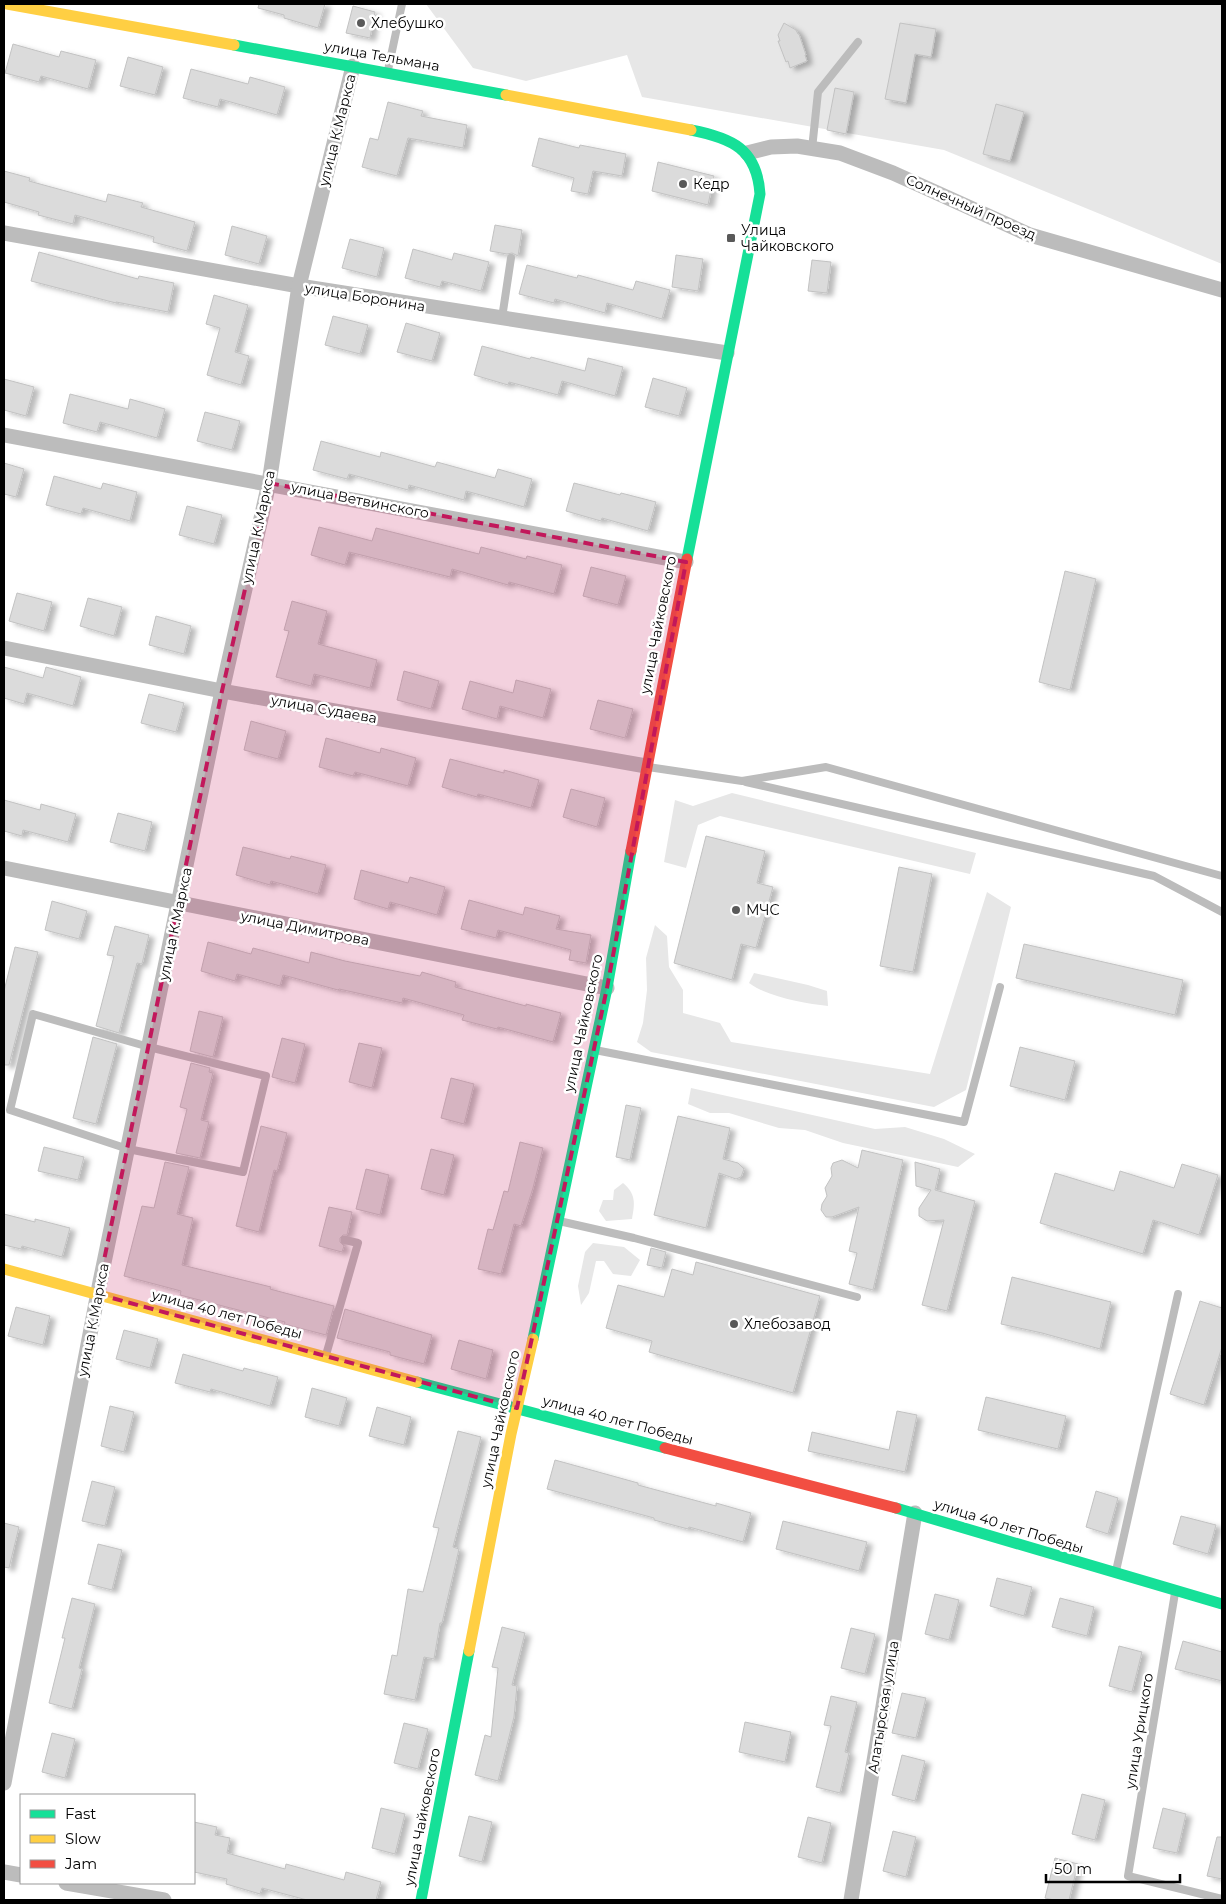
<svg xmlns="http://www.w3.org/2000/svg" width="1226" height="1904" viewBox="0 0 1226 1904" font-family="Montserrat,sans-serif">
  <defs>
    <filter id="shadow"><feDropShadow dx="5.5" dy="3" stdDeviation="2.5" flood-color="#0004"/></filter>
  </defs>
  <rect width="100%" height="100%" fill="#fff"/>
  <g fill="#e7e7e7">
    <path d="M426,4h796v260l-278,-114 -302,-53 -15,-42 -101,26 -53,-13z"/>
    <path d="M732,793l244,60 -6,21 -250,-58 -22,9 -12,43 -22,-6 11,-62 18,6z"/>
    <path d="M987,892l24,15 -45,183 -32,17 -283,-55 -14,-10 6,-19 4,-33 -1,-32 9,-33 12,11 2,31 14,23v23l37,10 11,19 199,32z"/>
    <path d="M754,973l54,12 19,6 1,15c-24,-3 -60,-9 -79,-23z"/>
    <path d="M691,1088l184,41 30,-2 39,12 31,15 -17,13 -115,-24 -38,-13 -26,-2 -50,-15h-19l-22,-9z"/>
    <path d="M623,1183c13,11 12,20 9,36l-26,2 -7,-10 4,-11h10l1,-10z"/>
    <path d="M593,1243l31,4 16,13 -9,16 -18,-2 -9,-13h-8l-7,32 -8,12 -3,-19 7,-34z"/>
  </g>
  <g fill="#dbdbdb" stroke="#c2c2c2" filter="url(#shadow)">
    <path d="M259,4h66l-7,24 -34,-10v-3l-26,-7z"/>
    <path d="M353,6l22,6 -5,26 -24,-5z"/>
    <path d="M784,23l12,7 2,4h1l7,21h-1l2,6 -17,7 -2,-7 -2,1 -8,-21h2l-2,-6z"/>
    <path d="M900,23l36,6 -5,28 -16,-3 -9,49 -21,-4z"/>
    <path d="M13,44l46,13 2,-6 35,9 -8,29 -47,-13 -2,6 -34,-9z"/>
    <path d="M128,57l35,10 -8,28 -35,-9z"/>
    <path d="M191,69l57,15 2,-7 35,10 -8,28 -57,-16 -2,8 -35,-9z"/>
    <path d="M835,88l19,4 -8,42 -19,-4z"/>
    <path d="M388,102l35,9 -2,5 46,9 -4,23 -55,-10 -11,38 -35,-9 8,-29 8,2z"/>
    <path d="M996,104l28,8 -14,49 -27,-7z"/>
    <path d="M539,138l40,10 1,-3 46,9 -4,22 -29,-5 -5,23 -17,-3 3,-13 -42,-12z"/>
    <path d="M658,162l56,14 -6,29 -56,-14z"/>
    <path d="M4,171l26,7 -1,3 77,21 2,-8 35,9 -2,4 54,15 -8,29 -34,-9 1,-5 -79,-22 -2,9 -35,-9 1,-3 -35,-10z"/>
    <path d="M495,225l27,5 -4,26 -6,-3 -5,1 -17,-3z"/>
    <path d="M232,226l35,10 -8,28 -34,-9z"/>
    <path d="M350,239l34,9 -7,29 -35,-9z"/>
    <path d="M413,249l39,11 2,-7 35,9 -8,29 -39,-10 -2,6 -35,-9z"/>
    <path d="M39,252l99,27 1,-3 35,7 -6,29 -52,-10v1l-85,-22z"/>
    <path d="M676,255l27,4 -5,32 -26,-4z"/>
    <path d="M812,260l19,2 -4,31 -19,-2z"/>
    <path d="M527,265l50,13 1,-3 55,15 3,-9 34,9 -8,29 -55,-16 -2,10 -50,-14 -1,4 -35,-9z"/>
    <path d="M214,295l34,10 -13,47 14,4 -8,29 -34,-10 13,-47 -14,-4z"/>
    <path d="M333,316l35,9 -8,29 -35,-9z"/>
    <path d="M406,323l34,10 -8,28 -35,-9z"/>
    <path d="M482,346l48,13 1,-2 54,14 3,-13 35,9 -8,29 -53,-15 -4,14 -49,-13 -1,3 -34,-10z"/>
    <path d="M653,378l34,10 -8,28 -34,-9z"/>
    <path d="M4,379l30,8 -8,29 -22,-6z"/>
    <path d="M70,394l58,15 2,-10 35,10 -8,29 -57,-16 -3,10 -34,-9z"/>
    <path d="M205,412l35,9 -8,29 -35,-9z"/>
    <path d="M321,441l59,16 1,-5 54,15 2,-5 58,16 3,-9 34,10 -8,28 -58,-16 -2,9 -55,-15 -1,5 -59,-16 -2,5 -34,-9z"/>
    <path d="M4,463l20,6 -8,28 -12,-3z"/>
    <path d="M54,476l47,13 2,-6 34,9 -7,29 -47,-13 -2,6 -35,-9z"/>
    <path d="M574,483l46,12 1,-2 35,9 -8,29 -46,-13 -1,3 -35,-10z"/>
    <path d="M187,506l35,9 -8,29 -35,-9z"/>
    <path d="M319,527l53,14 4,-13 103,26 2,-7 45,12 1,-3 35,9 -8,29 -45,-12 -1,3 -56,-16 -2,8 -101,-25 -4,13 -34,-10z"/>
    <path d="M591,567l35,9 -8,29 -35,-9z"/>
    <path d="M1065,571l31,8 -26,111 -31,-8z"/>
    <path d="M17,593l35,9 -8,29 -35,-10z"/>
    <path d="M88,598l34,9 -8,29 -34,-10z"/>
    <path d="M292,601l35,10 -9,33 59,16 -7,28 -56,-14 -3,12 -35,-9 13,-46 -5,-1z"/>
    <path d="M156,616l35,10 -7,28 -35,-9z"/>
    <path d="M4,667l39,11 3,-11 35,10 -8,29 -46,-13 -3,11 -20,-6z"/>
    <path d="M404,671l35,10 -8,28 -34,-9z"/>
    <path d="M516,680l35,9 -8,29 -43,-12 -3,13 -35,-10 8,-28 43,12z"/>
    <path d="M149,694l35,9 -8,29 -35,-9z"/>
    <path d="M598,700l35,9 -8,29 -35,-9z"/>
    <path d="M251,721l35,10 -8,28 -34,-9z"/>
    <path d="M326,738l54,15 1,-5 35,10 -8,28 -53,-14 -2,4 -34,-9z"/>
    <path d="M450,759l54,14v-3l35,10 -8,28 -53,-14 -1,3 -35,-10z"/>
    <path d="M571,789l34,9 -8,29 -34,-10z"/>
    <path d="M4,800l36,10 1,-6 35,10 -8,28 -45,-12 -1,6 -18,-5z"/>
    <path d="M118,813l34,9 -7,29 -35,-9z"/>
    <path d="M706,836l59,15 -8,32 16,4 -17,61 -15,-4 -9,36 -58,-17z"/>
    <path d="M243,847l47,12 1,-3 35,9 -8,29 -47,-13 -1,4 -34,-10z"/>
    <path d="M899,867l33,7 -19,98 -33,-6z"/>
    <path d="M361,870l47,13 2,-6 35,10 -8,28 -47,-13 -2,7 -34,-10z"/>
    <path d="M469,900l54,15 2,-8 35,9 -4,13 35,6 -5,28 -17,-3 2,-10 -73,-20 -2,8 -35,-9z"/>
    <path d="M52,901l35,10 -8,28 -34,-9z"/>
    <path d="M115,926l34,9 -7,29 -5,-1 -18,70 -23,-7 18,-70 -7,-1z"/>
    <path d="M208,942l43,12 2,-6 56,15 2,-11 34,9 75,15 2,-4 34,10 -1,5 71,19v-2l35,9 -8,29 -55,-15 -1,2 -35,-9 2,-5 -61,-17 -1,5 -63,-14 -1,1 -55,-15 -3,11 -43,-12 -2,7 -34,-10z"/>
    <path d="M1024,944l159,36 -8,35 -159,-37z"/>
    <path d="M15,947l23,5 -29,113h-5v-74z"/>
    <path d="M199,1011l24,6 -10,40 -23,-6z"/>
    <path d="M93,1037l24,7 -21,80 -23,-6z"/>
    <path d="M282,1038l23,6 -10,39 -23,-6z"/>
    <path d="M359,1043l23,5 -10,40 -23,-6z"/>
    <path d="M1020,1047l55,14 -10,39 -55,-14z"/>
    <path d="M191,1063l19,5 -1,4 4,1 -12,47 8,2 -9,36 -24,-5 11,-44 -7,-2z"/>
    <path d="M451,1078l23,6 -10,40 -23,-6z"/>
    <path d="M626,1105l15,3 -11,52 -14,-3z"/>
    <path d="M678,1116l52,12 -7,31 15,4 6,6 -3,8 -5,2 -17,-6 -13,55 -52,-13z"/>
    <path d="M261,1126l26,7 -10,38 -3,-1 -15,62 -23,-6z"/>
    <path d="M520,1142l23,6 -10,40 -12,38 -7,-2 -13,50 -23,-5 10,-40 5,1 11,-39 4,1z"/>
    <path d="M44,1147l40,10 -6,23 -40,-9z"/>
    <path d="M431,1149l23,6 -10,40 -23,-6z"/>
    <path d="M862,1150l41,10 -30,130 -24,-6 8,-31 -8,-2 10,-44 -27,10h-6l-5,-7 1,-6 5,-8 -2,-8 7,-12 -1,-8 2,-5 9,-3 16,8z"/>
    <path d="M165,1162l24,5 -12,47 16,4 -11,47 89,22 -1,2 64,17 -8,29 -42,-11 1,-2 -105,-27 1,-4 -57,-15 18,-70 12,2z"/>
    <path d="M915,1162l25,7 -5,21 40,11 -28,110 -25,-6 22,-85 -17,1 -8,-5v-8l12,-18 -15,-4z"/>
    <path d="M1182,1164l36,11 -19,60 -46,-15 -10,34 -103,-31 15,-50 59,18 6,-20 54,17z"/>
    <path d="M366,1169l23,6 -9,40 -24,-6z"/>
    <path d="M329,1207l23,5 -5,23h-4l-3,3v4l4,4 -2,6 -23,-6z"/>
    <path d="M4,1214l31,8v-3l35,9 -8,29 -40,-11 -1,3 -17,-4z"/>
    <path d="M651,1248l15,4 -4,16 -15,-3z"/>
    <path d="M696,1262l124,34 -27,97 -144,-41 3,-11 -46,-13 12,-43 46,12 8,-28 21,6z"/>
    <path d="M1012,1277l99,25 -11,47 -58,-16 -41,-9z"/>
    <path d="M1200,1301l22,7v39l-18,58 -34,-11z"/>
    <path d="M16,1307l34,9 -7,29 -35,-9z"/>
    <path d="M345,1309l87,26 -8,29 -34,-9v-3l-53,-14z"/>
    <path d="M124,1330l34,9 -8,29 -34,-9z"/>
    <path d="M459,1340l34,10 -7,29 -35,-10z"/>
    <path d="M183,1354l60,17 1,-3 34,9 -8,29 -59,-17 -1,3 -35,-9z"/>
    <path d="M312,1388l35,10 -8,28 -34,-9z"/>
    <path d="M986,1397l80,19 -8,33 -80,-19z"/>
    <path d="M110,1406l24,6 -10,40 -23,-6z"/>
    <path d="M377,1407l34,10 -7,28 -35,-9z"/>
    <path d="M897,1411l20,4 -12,57 -97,-21 4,-19 77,18z"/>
    <path d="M458,1431l23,6 -28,110 6,2 -17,74h-2l-6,36 -10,-2 -9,43 -31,-6 8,-39 5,1 11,-67 15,3 16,-64 -6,-1z"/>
    <path d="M555,1460l83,23v2l78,21v-3l35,10 -8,29 -54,-15 -1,2 -34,-9v-2l-107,-29z"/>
    <path d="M92,1481l23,6 -10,39 -23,-5z"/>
    <path d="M1096,1491l22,7 -10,36 -22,-7z"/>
    <path d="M1181,1516l35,9 -8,29 -35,-10z"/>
    <path d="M783,1521l84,21 -8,29 -83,-22z"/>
    <path d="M4,1523l15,4 -10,41 -5,-1z"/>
    <path d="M98,1544l24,6 -10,40 -24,-6z"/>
    <path d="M997,1578l35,9 -8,29 -34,-10z"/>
    <path d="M935,1594l24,6 -10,40 -24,-6z"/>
    <path d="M72,1598l23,6 -16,64 3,1 -10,40 -23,-6 16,-65h-3z"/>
    <path d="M1060,1598l34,9 -7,29 -35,-9z"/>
    <path d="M502,1627l23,6 -13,52 5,1 -3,31 -16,64 -23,-6 10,-40 6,2 7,-69 -6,-1z"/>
    <path d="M851,1628l24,6 -10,40 -24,-6z"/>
    <path d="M1183,1641l39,11v29l-47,-12z"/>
    <path d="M1119,1646l23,6 -10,40 -23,-6z"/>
    <path d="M902,1693l24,5 -10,40 -24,-5z"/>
    <path d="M831,1696l26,6 -12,50 4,1 -9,40 -24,-6 15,-61 -7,-1z"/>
    <path d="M745,1722l46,10 -6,30 -46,-10z"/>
    <path d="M404,1723l24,6 -10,40 -24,-6z"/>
    <path d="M52,1733l23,6 -10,39 -23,-6z"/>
    <path d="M902,1755l23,6 -10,40 -23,-6z"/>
    <path d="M1082,1794l23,6 -10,40 -23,-6z"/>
    <path d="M381,1808l24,6 -10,40 -23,-6z"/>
    <path d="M1163,1808l23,6 -9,39 -24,-5z"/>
    <path d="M469,1816l23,6 -10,40 -23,-6z"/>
    <path d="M808,1817l23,6 -9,40 -24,-6z"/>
    <path d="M194,1822l23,5 -2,8 15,3 -3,15 58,16 1,-5 58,16 2,-8 35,10 -5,18h-69l-45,-12 -2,6 -34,-10 1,-5 -33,-7z"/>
    <path d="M893,1831l23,6 -10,40 -23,-6z"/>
    <path d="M1217,1837h5v42l-15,-3z"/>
    <path d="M1055,1858l23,6 -9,36h-15l-9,-2z"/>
  </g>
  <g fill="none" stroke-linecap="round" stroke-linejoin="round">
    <g stroke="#bcbcbc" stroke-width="8">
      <path d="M388,70l14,-66"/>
      <path d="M812,149l6,-57 40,-50"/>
      <path d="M502,318l9,-60"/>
      <path d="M648,767l94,14 84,-14 396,109"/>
      <path d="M746,782l408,94 68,36"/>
      <path d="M33,1014l116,33 117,29 -23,96 -115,-23 -118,-39z"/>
      <path d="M595,1050l369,72 36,-135"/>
      <path d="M559,1221l75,17 223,59"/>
      <path d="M326,1355l32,-112 -13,-3"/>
      <path d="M1116,1571l62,-277"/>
      <path d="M1175,1593l-47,283 94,23"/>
    </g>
    <g stroke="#bcbcbc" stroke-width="15">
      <path d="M747,153l24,-6 26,-1 43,7 53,20 137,62 192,55"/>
      <path d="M4,233l295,53 428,67"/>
      <path d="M4,435l682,127"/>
      <path d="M4,648l218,43 424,75"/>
      <path d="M4,868l603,120"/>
      <path d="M4,1783l96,-501 122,-591 47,-208 30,-197 54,-220"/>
      <path d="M4,1872l17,3"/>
      <path d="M66,1883l98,17"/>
      <path d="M851,1900l64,-387"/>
    </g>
    <g stroke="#16e098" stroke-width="11">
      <path d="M234,45l272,50"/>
      <path d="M687,559l73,-365c-3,-45 -28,-56 -69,-64"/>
      <path d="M533,1339l74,-351 24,-137"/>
      <path d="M417,1382l248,66"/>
      <path d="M896,1508l326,96"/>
      <path d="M421,1900l48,-249"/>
    </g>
    <g stroke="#ffcf43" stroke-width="11">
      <path d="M7,4l227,41"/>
      <path d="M506,95l185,35"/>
      <path d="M4,1269l413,113"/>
      <path d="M469,1651l42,-217 22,-95"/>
    </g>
    <g stroke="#f24e42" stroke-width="11">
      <path d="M631,851l56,-292"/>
      <path d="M665,1448l231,60"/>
    </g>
  </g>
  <path fill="#c2185b" fill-opacity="0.2" stroke="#c2185b" stroke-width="4" stroke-dasharray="10 6" stroke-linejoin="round" d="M269,483l417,79 -79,426 -90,420 -420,-114 125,-603z"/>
  <g fill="#595959" stroke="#fff" stroke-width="2">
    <circle cx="361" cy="23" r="5"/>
    <circle cx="683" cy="184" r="5"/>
    <rect x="726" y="233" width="10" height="10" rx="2.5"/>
    <circle cx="736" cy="910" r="5"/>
    <circle cx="734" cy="1324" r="5"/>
  </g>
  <g text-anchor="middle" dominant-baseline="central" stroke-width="5" stroke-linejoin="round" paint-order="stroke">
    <g font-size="14" fill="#000" stroke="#fff" text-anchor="start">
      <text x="371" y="23">Хлебушко</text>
      <text x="693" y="184">Кедр</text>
      <text x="741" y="230">Улица<tspan x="741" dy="16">Чайковского</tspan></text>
      <text x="746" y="910">МЧС</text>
      <text x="744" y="1324">Хлебозавод</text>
    </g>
    <g font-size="14" fill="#000" stroke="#fff">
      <text transform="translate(382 56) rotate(10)">улица Тельмана</text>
      <text transform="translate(337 130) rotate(-76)">улица К.Маркса</text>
      <text transform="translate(971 207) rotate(24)">Солнечный проезд</text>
      <text transform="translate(365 297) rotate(9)">улица Боронина</text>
      <text transform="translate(360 500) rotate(11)">улица Ветвинского</text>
      <text transform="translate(258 527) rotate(-78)">улица К.Маркса</text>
      <text transform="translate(658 625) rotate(-79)">улица Чайковского</text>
      <text transform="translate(324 709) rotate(10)">улица Судаева</text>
      <text transform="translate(175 924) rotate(-78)">улица К.Маркса</text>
      <text transform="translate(305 928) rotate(11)">улица Димитрова</text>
      <text transform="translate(583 1023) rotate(-78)">улица Чайковского</text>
      <text transform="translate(227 1314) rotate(15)">улица 40 лет Победы</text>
      <text transform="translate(93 1320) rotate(-79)">улица К.Маркса</text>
      <text transform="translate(500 1419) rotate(-78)">улица Чайковского</text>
      <text transform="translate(618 1420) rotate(15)">улица 40 лет Победы</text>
      <text transform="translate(1009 1526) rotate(17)">улица 40 лет Победы</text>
      <text transform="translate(883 1707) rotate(-81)">Алатырская улица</text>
      <text transform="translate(1139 1731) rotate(-81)">улица Урицкого</text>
      <text transform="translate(422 1817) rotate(-79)">улица Чайковского</text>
    </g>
  </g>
  <rect width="1226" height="1904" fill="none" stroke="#000000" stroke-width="10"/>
  <rect x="20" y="1794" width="175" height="90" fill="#ffffff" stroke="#999999"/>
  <rect x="30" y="1810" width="25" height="8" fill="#16e098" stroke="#999999"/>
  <text x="65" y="1819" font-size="15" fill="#000000">Fast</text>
  <rect x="30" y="1835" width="25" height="8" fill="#ffcf43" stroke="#999999"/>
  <text x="65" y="1844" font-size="15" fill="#000000">Slow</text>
  <rect x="30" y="1860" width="25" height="8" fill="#f24e42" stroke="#999999"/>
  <text x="65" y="1869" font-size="15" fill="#000000">Jam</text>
  <path d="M1046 1874v8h134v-8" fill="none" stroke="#000000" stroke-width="2.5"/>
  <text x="1054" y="1874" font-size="15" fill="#000000" stroke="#ffffff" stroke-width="4" paint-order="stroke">50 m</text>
</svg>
